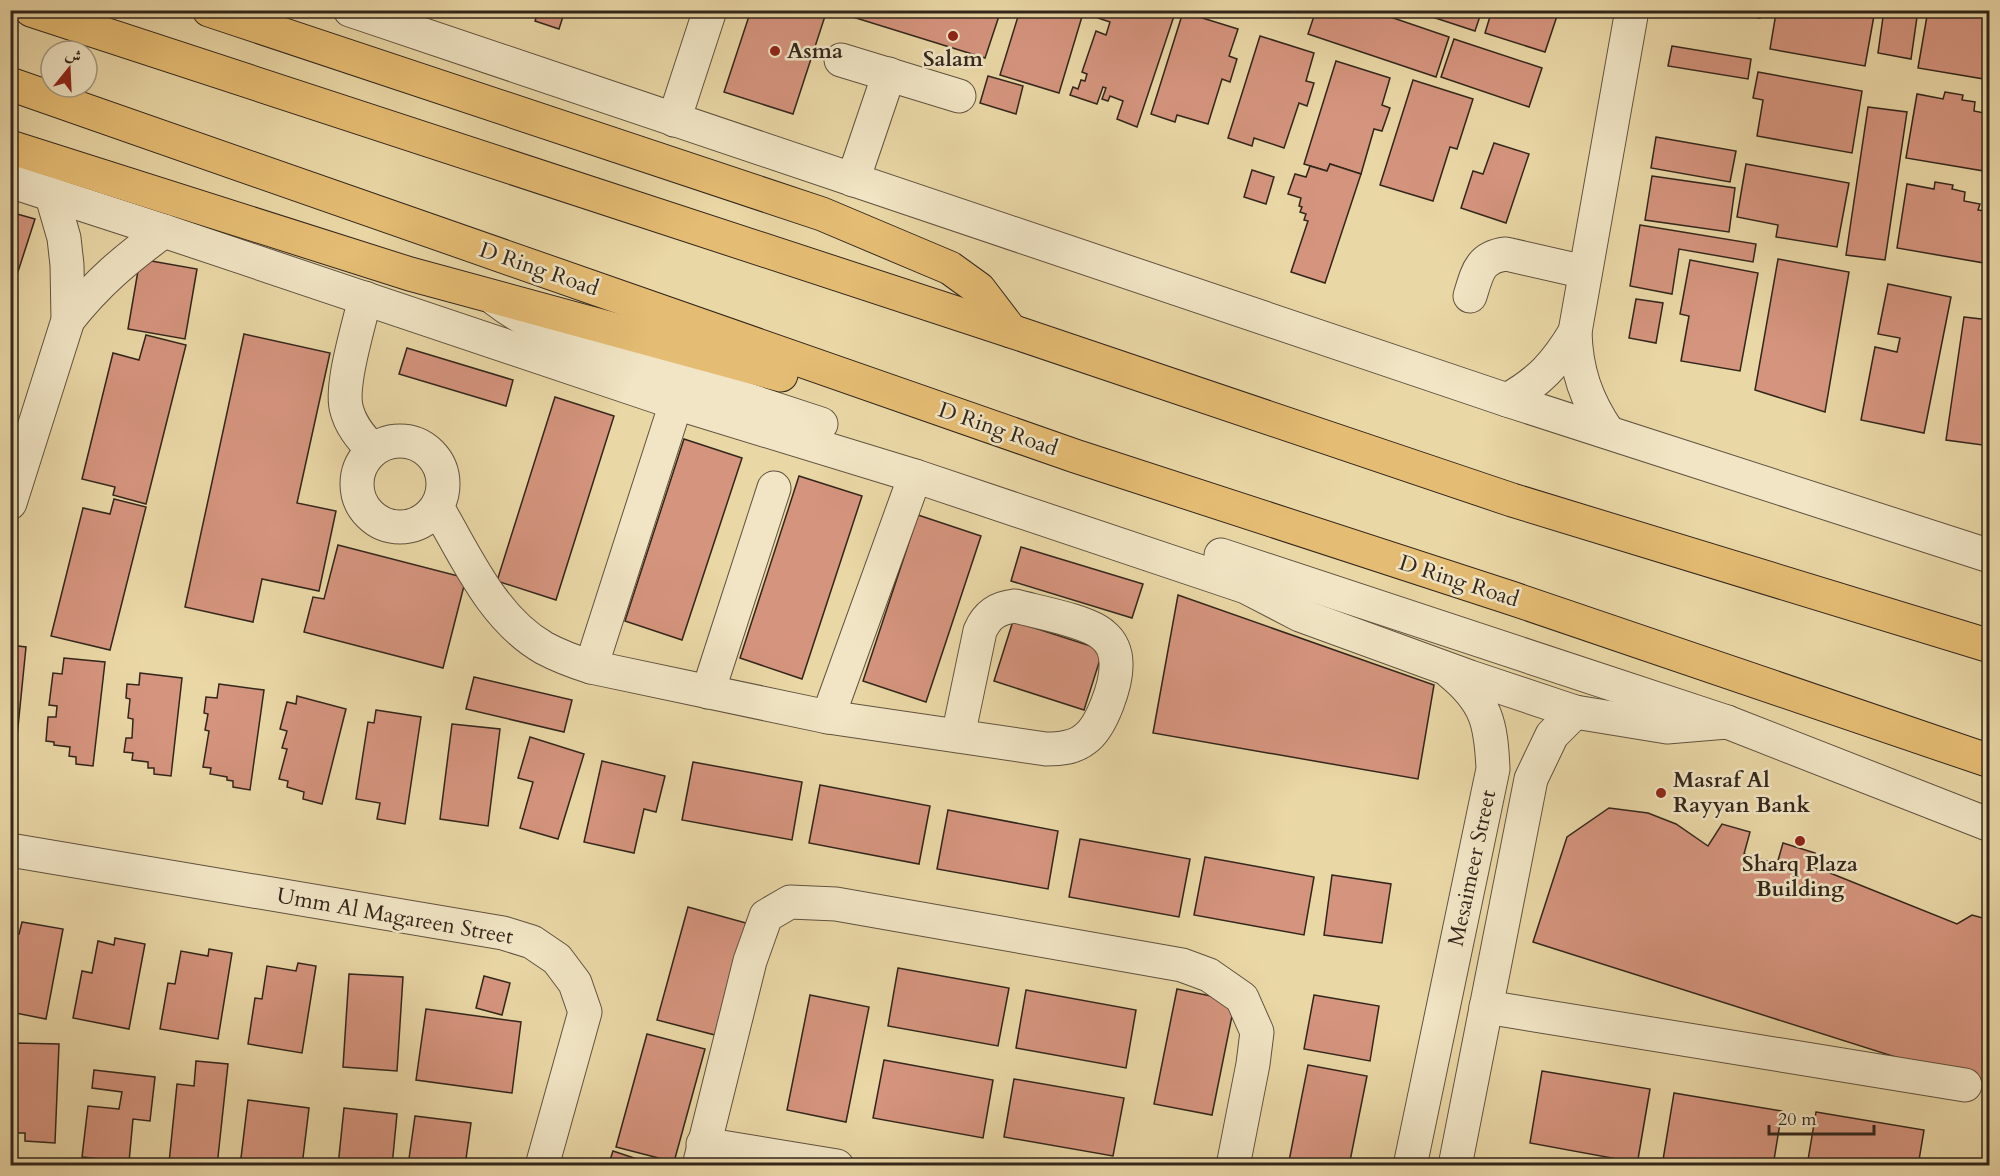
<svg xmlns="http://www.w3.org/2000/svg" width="2000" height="1176" viewBox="0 0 2000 1176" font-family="Cardo,Amiri,serif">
  <rect width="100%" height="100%" fill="#ead7a6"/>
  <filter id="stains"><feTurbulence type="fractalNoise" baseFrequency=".00333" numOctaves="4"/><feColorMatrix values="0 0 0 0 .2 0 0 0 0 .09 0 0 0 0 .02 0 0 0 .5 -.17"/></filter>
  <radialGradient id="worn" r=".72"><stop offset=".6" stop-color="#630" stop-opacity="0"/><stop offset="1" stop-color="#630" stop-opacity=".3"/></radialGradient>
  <g fill="#d5947e" stroke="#32261b" stroke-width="1.5">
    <path d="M539,10h26l-6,19 -24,-8z"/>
    <path d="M751,10h76l-34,104 -69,-22z"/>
    <path d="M844,10h157l-16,48 -142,-44z"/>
    <path d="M1020,10h64l-25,83 -59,-18z"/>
    <path d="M1101,10h75l-39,117 -20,-8 6,-18 -13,-5 -2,5 -6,-2 4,-11 -3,-1 -6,17 -27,-9 3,-8 5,2 3,-9 4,1 2,-7 -5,-2 14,-41 10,4 4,-13 -12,-4z"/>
    <path d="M1316,10h54l79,27 -13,40 -128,-43z"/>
    <path d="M1411,10h71l-7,21z"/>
    <path d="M1492,10h67l-14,42 -60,-19z"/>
    <path d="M1716,10h45l-1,8z"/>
    <path d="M1875,10l-10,56 -95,-17 6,-36 -10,-3z"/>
    <path d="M1884,10h34l-7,49 -33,-6z"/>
    <path d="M1928,10h48l11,2 -1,9 4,1v58l-72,-12z"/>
    <path d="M1183,12l55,17 -9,27 8,3 -7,23 -8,-3 -14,45 -31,-9 -2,7 -24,-8z"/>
    <path d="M1260,36l54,17 -8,28 8,2 -7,23 -8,-3 -15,45 -30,-10 -2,8 -24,-8z"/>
    <path d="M1454,39l88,29 -13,39 -88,-30z"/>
    <path d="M1672,46l79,13 -3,20 -80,-13z"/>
    <path d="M1336,61l54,17 -8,27 8,3 -8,23 -8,-2 -13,45 -31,-10 -3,7 -23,-7z"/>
    <path d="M1758,72l104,19 -10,62 -95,-17 6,-36 -10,-2z"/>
    <path d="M988,76l35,10 -7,28 -36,-11z"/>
    <path d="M1413,80l60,19 -16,50 -7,-2 -17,54 -53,-16z"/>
    <path d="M1945,92l18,3 -1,5 13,2 -1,9 15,3 1,58 -84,-14 11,-64 26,5z"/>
    <path d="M1868,107l39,5 -22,148 -39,-5z"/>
    <path d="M1656,137l80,14 -6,31 -79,-14z"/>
    <path d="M1494,143l35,11 -23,69 -45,-15 12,-37 10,3z"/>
    <path d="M1330,164l31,10 -36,109 -34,-11 17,-51 -4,-1 2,-6 -6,-2 2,-5 -3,-1 2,-8 -13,-4 7,-20 11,3 4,-11 17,5z"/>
    <path d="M1746,164l103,19 -12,64 -61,-10 2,-12 -41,-8z"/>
    <path d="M1252,170l22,7 -8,27 -22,-7z"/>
    <path d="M1652,176l83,12 -6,44 -84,-12z"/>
    <path d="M1935,182l18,3 -1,4 13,3 -1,9 16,3 -2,6 12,2v52l-93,-16 10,-64 27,5z"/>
    <path d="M10,212l25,7 -20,62 -5,-1z"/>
    <path d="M1640,225l116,19 -3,18 -74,-13 -7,45 -42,-8z"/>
    <path d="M140,259l57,10 -12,70 -57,-10z"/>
    <path d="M1778,259l71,13 -24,140 -70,-22z"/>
    <path d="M1690,260l68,13 -18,98 -59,-10 8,-45 -9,-2z"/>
    <path d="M1888,284l63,13 -27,136 -63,-13 14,-73 22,5 3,-14 -22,-4z"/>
    <path d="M1636,299l27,4 -7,40 -27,-5z"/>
    <path d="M1964,317l26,3v126l-44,-6z"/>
    <path d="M244,334l86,19 -33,150 39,8 -17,80 -57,-12 -9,43 -68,-15z"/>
    <path d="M146,335l40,10 -40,159 -33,-9 2,-8 -33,-8 31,-126 26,7z"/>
    <path d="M407,348l106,32 -7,26 -107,-32z"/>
    <path d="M555,397l59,19 -58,184 -59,-19z"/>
    <path d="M684,439l58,19 -60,182 -57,-19z"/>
    <path d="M799,476l63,20 -60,183 -62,-21z"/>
    <path d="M114,499l32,8 -36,143 -59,-14 32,-128 27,6z"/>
    <path d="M918,515l63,21 -55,166 -63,-21z"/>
    <path d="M338,545l128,33 -23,90 -139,-36 9,-35 11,2z"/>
    <path d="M1021,547l122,37 -11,34 -121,-37z"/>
    <path d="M1178,595l256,90 -16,94 -265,-46z"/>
    <path d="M1013,621l90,29 -19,60 -90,-29z"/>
    <path d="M10,645l16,2 -10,100h-6z"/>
    <path d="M64,658l41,4 -12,104 -17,-2v-7l-7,-1 1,-9 -16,-2v-3l-8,-1 2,-24h8l1,-11 -8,-1 4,-32 9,1z"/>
    <path d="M140,673l42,5 -11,98 -17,-2v-6h-6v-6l-16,-2 1,-7 -9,-1 2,-14h6l1,-19 -5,-1 2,-19 -4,-1 1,-14 12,1z"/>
    <path d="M474,677l98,23 -8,32 -98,-23z"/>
    <path d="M219,684l45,6 -14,100 -17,-3v-6l-6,-1v-3l-17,-3 1,-6 -8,-1 6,-36 -4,-1 3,-16 -4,-1 2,-16 11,1z"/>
    <path d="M297,696l49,13 -24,95 -19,-5 1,-7 -17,-5 1,-6 -9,-2 8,-30 -5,-1 5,-17 -7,-2 7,-27 9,2z"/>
    <path d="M376,710l45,7 -16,107 -28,-5 3,-16 -24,-4 12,-77 6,1z"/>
    <path d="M452,724l48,5 -12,97 -48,-7z"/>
    <path d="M530,737l54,17 -26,85 -38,-11 13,-46 -15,-4z"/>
    <path d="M602,761l63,15 -9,36 -12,-3 -10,44 -50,-11z"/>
    <path d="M693,762l109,20 -10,58 -110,-20z"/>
    <path d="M820,785l110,21 -11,58 -110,-21z"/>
    <path d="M1609,808l39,5 28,11 32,22 14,-22 28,8 -6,22 33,10 6,-21 32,10 -4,14 19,6 127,51 15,-9 18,5v167l-457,-145 34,-105z"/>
    <path d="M948,810l110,21 -10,58 -111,-20z"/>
    <path d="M1080,839l110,20 -11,58 -110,-20z"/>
    <path d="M1205,857l109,20 -10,58 -110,-20z"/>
    <path d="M1332,875l59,9 -9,59 -58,-8z"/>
    <path d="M688,907l58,16 -31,112 -58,-15z"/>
    <path d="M22,922l41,7 -17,90 -36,-7v-64l3,-14h6z"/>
    <path d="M115,938l30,6 -16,85 -56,-11 9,-47 10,2 6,-32 16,4z"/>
    <path d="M209,949l23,4 -14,86 -58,-10 8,-46 7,1 6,-33 27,5z"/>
    <path d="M298,963l18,3 -14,87 -54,-9 7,-46 7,1 5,-33 29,5z"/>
    <path d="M898,968l111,20 -11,58 -110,-20z"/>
    <path d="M349,974l54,3 -6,94 -54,-4z"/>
    <path d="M484,976l26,7 -8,32 -26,-7z"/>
    <path d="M1177,989l58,12 -23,114 -58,-11z"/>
    <path d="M1026,990l110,20 -10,58 -110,-20z"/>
    <path d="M810,995l59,12 -23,115 -59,-12z"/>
    <path d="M1314,995l65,11 -9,55 -66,-12z"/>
    <path d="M426,1009l95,13 -9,71 -96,-13z"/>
    <path d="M647,1034l58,15 -31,113 -58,-15z"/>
    <path d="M15,1043l44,1 -4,99 -30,-2v-8h-15v-82h5z"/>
    <path d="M884,1060l109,20 -10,58 -110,-20z"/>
    <path d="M196,1061l32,3 -11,102h-24l-24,-3 8,-79 17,2z"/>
    <path d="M1308,1065l59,11 -18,90h-61z"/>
    <path d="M94,1070l61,7 -5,44 -17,-2 -4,43 -47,-5 6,-51 31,3 3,-17 -30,-4z"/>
    <path d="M1542,1071l108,18 -13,76 5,1h-20l1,-6 -93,-17z"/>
    <path d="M1014,1079l110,19 -11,58 -109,-19z"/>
    <path d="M1674,1093l108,18 -9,55h-111z"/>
    <path d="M248,1100l61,8 -7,58h-62z"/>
    <path d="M344,1108l53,6 -5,52h-54z"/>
    <path d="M1816,1112l108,18 -6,36h-111z"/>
    <path d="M415,1116l56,7 -6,43h-57z"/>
    <path d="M613,1151l45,15h-50z"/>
  </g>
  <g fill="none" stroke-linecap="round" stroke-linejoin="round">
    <g stroke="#60523e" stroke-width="35">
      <g id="minor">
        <path d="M350,10l1157,390 483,156"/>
        <path d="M841,60l118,36"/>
        <path d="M674,120l36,-110"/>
        <path d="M853,180l36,-106"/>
        <path d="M10,181l154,50 512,172 239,73 331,111 54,28 170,62 105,35 92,15 60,-5"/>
        <path d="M1470,296c7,-22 9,-39 36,-42l79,18"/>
        <path d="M365,298c-6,27 -24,84 -19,109 4,18 15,31 27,43"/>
        <path d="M495,299c23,18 47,30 74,42l252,83"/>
        <path d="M68,320c30,-38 58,-61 96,-89"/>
        <path d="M1507,400c32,-18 49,-36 68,-68"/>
        <path d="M1608,432c-22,-32 -32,-62 -33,-100l57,-322"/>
        <circle cx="400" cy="484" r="43"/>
        <path d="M10,503l58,-183 -1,-55 -3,-27 -13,-45"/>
        <path d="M437,507c29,49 55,111 107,141 15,8 31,14 47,19l237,50 218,32c14,0 28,-1 39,-10 17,-12 32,-56 31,-76 0,-10 -4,-21 -13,-28 -15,-14 -66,-23 -88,-29 -18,2 -28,9 -35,25l-22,105"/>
        <path d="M1221,555l506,167 263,103"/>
        <path d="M591,667l85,-264"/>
        <path d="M708,692l66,-204"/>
        <path d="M828,717l87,-241"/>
        <path d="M10,850l493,83 29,9 25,17 18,24 10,29 -43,154"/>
        <path d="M1486,1007l479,78"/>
        <path d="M703,1144l134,22"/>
        <path d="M699,1166l51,-205 16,-45 24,-14 46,2 346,61 27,10 33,23 15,34 -4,32 -20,102"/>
        <path d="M1410,1166l83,-397c-2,-45 -6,-67 -43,-97"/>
        <path d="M1455,1166l76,-387 21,-44 23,-23"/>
      </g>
    </g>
    <g stroke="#32261b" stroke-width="35">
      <g id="major">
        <path d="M31,10l980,321 501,169 478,146"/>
        <path d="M209,10l613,204 128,54 29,21 32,42"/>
        <path d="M10,84l1065,372 436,142 479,163"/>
        <path d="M10,147l400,127 371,101"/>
      </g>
    </g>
    <use href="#minor" stroke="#f1e5c5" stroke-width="33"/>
    <use href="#major" stroke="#e5bc73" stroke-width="33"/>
  </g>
  <g fill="#8f2418" stroke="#f1e5c5" stroke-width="2">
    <circle cx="953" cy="36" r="6"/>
    <circle cx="775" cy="51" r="6"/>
    <circle cx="1661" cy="793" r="6"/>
    <circle cx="1800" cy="841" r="6"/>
  </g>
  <g text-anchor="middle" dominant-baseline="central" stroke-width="5" stroke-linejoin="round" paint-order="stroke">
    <g font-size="22" font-weight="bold" fill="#32261b" stroke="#f1e5c5" text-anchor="start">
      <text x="787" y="51">Asma</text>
      <text x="953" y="59" text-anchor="middle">Salam</text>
      <text x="1673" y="780">Masraf Al<tspan x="1673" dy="25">Rayyan Bank</tspan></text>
      <text x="1800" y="864" text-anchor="middle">Sharq Plaza<tspan x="1800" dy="25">Building</tspan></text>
    </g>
    <g font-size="22" fill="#32261b" stroke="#f1e5c5">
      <text transform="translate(539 269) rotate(19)">D Ring Road</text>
      <text transform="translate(998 429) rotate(19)">D Ring Road</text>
      <text transform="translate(1459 581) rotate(18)">D Ring Road</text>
      <text transform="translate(1472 868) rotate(-78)">Mesaimeer Street</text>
      <text transform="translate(395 916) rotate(10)">Umm Al Magareen Street</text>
    </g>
  </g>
  <rect width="2000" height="1176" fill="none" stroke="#ead7a6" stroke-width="36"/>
  <rect x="12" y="12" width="1976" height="1152" fill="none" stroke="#32261b" stroke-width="3"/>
  <rect x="18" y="18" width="1964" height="1140" fill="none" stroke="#32261b" stroke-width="1.5"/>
  <g transform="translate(69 69) rotate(18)"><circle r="28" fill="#f1e5c5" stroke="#a59981" stroke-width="1.5"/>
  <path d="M0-4.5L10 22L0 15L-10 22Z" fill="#8f2418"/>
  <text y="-9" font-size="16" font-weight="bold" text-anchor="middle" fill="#32261b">ش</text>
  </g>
  <path d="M1769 1125v9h105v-9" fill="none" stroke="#32261b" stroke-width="3"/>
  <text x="1778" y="1125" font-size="18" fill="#32261b" stroke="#f1e5c5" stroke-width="4.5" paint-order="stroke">20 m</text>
  <rect width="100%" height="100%" filter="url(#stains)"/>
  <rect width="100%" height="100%" fill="url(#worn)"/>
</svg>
